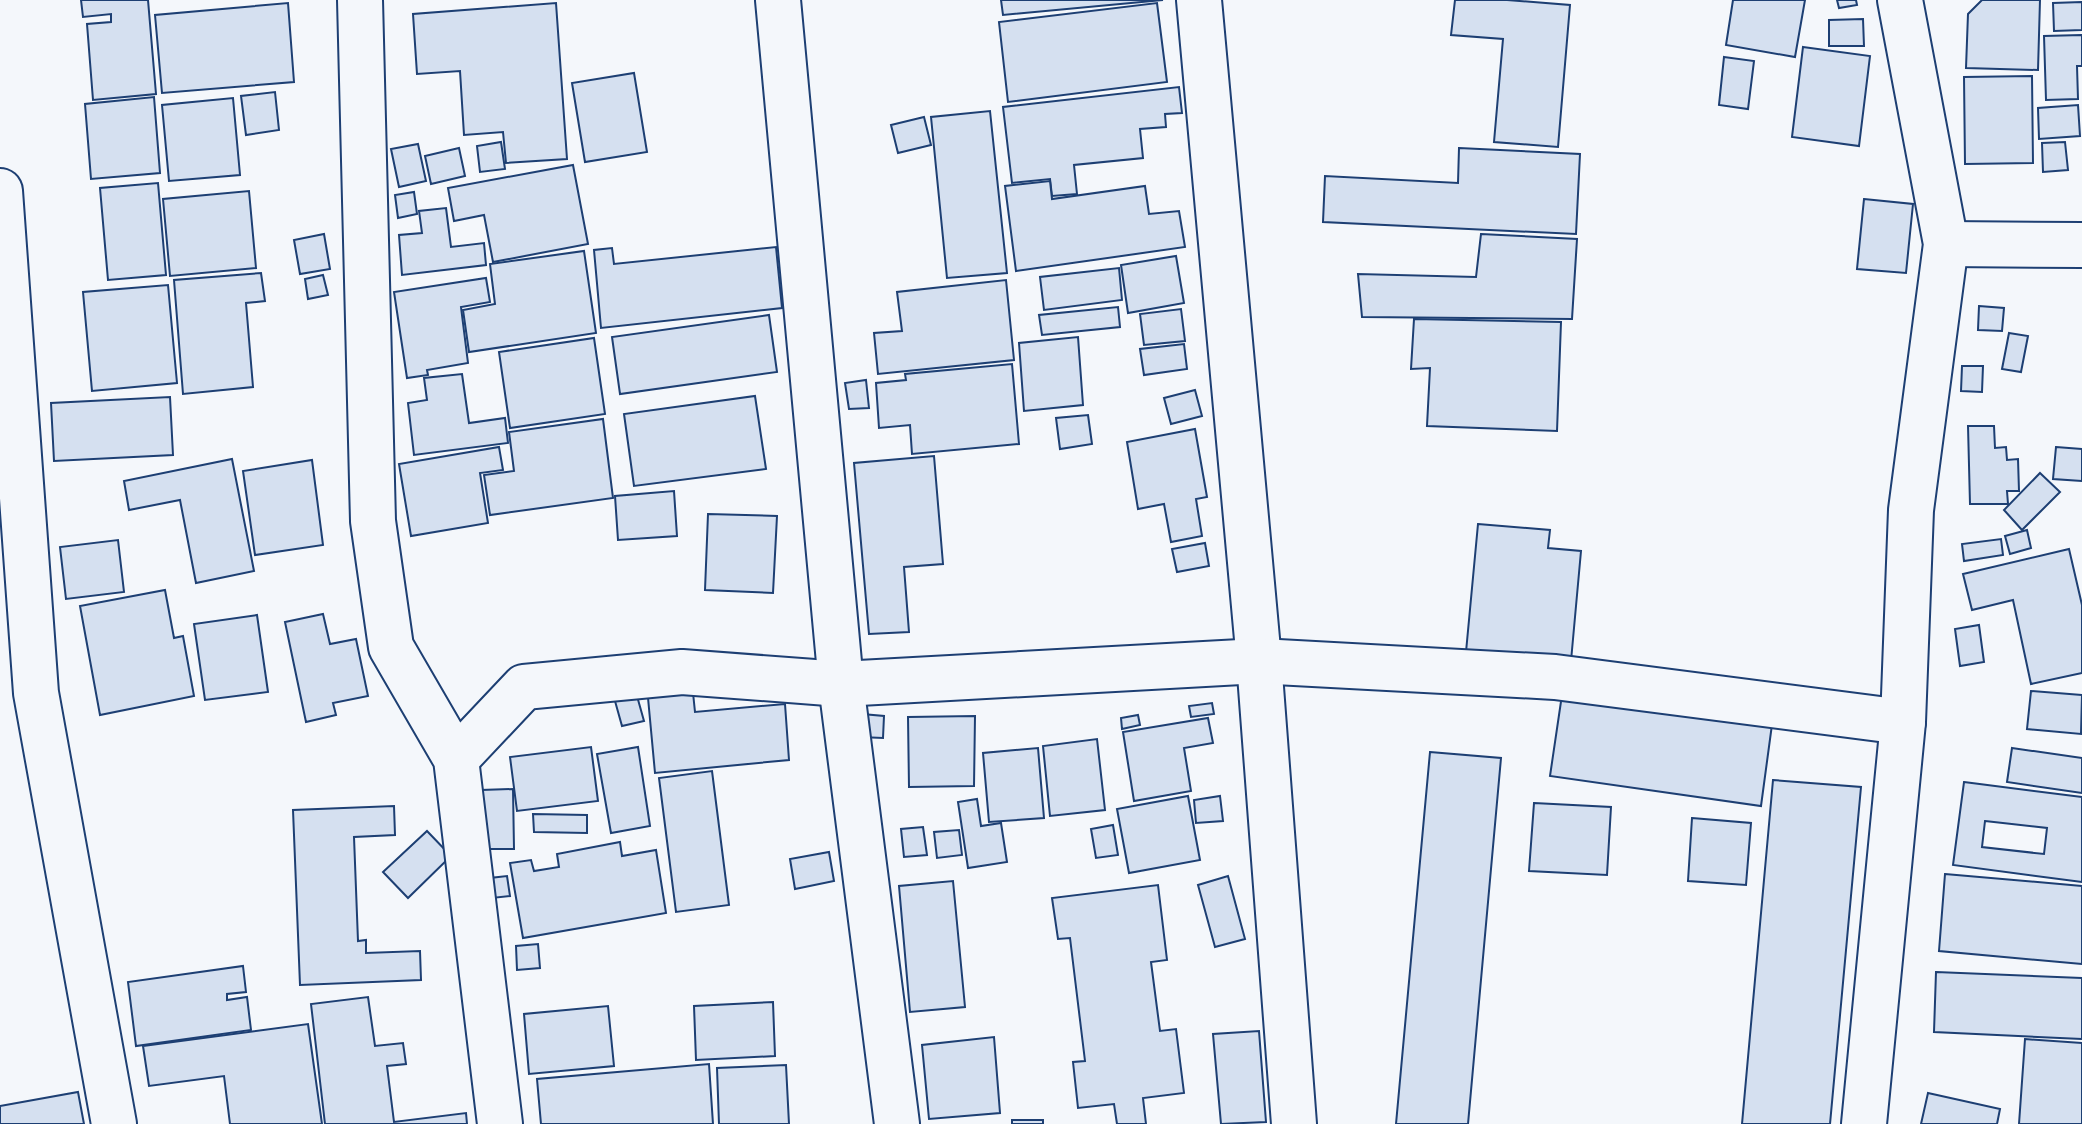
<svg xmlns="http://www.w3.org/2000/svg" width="2082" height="1124" viewBox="0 0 2082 1124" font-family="'Varela Round',sans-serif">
  <rect width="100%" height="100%" fill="#f4f7fb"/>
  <g fill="#d5e0f0" stroke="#1d3f73" stroke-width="2" fill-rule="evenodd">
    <path d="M81,0h67l8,94 -63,6 -6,-76 24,-2v-8l-28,3z"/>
    <path d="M1001,0h162l-160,15z"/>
    <path d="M1455,0h52l63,5 -12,142 -64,-5 9,-103 -52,-4z"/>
    <path d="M1733,0h72l-10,57 -69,-12z"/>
    <path d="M1837,0h19l1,5 -18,3z"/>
    <path d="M1982,0h58l-2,70 -72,-2 2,-54z"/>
    <path d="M2082,2v28l-28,1 -1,-28z"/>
    <path d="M288,3l6,79 -132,11 -7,-78z"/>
    <path d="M556,3l11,156 -61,4 -3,-31 -39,3 -4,-64 -43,3 -4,-60z"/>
    <path d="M1157,3l10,79 -159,20 -9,-80z"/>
    <path d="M1863,19l1,27h-35v-26z"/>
    <path d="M2082,35v31h-5l1,33 -32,1 -2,-64z"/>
    <path d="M1803,47l67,9 -11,90 -67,-9z"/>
    <path d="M1724,57l30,4 -6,48 -29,-4z"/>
    <path d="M634,73l13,79 -62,10 -13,-79z"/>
    <path d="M2032,76l1,87 -68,1 -1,-87z"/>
    <path d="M1179,87l3,26 -17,1 1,13 -26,2 3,29 -69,7 3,29 -25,2 -2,-17 -38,4 -9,-76z"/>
    <path d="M275,92l4,38 -33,5 -5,-39z"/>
    <path d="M154,97l6,76 -69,6 -6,-75z"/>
    <path d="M233,98l7,77 -71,6 -7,-76z"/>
    <path d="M2078,105l2,31 -41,3 -1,-31z"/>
    <path d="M990,111l17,162 -60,5 -16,-161z"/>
    <path d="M924,117l7,28 -33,8 -7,-28z"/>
    <path d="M501,142l4,27 -25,3 -3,-26z"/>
    <path d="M2065,142l3,28 -25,2 -1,-29z"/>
    <path d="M418,144l8,37 -27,6 -8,-38z"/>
    <path d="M459,148l6,28 -34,8 -6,-28z"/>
    <path d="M1459,148l121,6 -4,80 -253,-12 2,-46 133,7z"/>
    <path d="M573,165l15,79 -95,18 -9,-47 -30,6 -6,-33z"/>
    <path d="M1050,181l2,18 93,-13 4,28 30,-3 6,36 -169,24 -11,-85z"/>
    <path d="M158,183l8,92 -58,5 -8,-92z"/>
    <path d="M249,191l7,77 -86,8 -7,-77z"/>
    <path d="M414,192l3,22 -19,4 -3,-23z"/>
    <path d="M1864,199l49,5 -7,69 -49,-4z"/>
    <path d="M446,208l5,39 33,-4 2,22 -84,10 -3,-40 23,-2 -3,-22z"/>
    <path d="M324,234l6,35 -30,5 -6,-34z"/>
    <path d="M1481,234l96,5 -5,80 -210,-2 -4,-43 118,3z"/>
    <path d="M776,247l6,61 -181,20 -7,-78 18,-2 2,16z"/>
    <path d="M584,251l12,82 -127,19 -6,-42 32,-6 -5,-40z"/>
    <path d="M1176,256l8,47 -56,10 -7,-48z"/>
    <path d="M1119,268l3,32 -78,10 -4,-33z"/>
    <path d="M261,273l4,28 -19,2 7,84 -70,7 -9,-114z"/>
    <path d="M323,275l5,20 -20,4 -3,-20z"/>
    <path d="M486,278l4,24 -29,5 7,56 -41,7 1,5 -21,3 -13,-86z"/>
    <path d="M1006,280l8,80 -136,14 -4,-41 28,-2 -5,-39z"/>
    <path d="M168,285l9,98 -85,8 -9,-99z"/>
    <path d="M1979,306l25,2 -2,23 -24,-1z"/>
    <path d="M1118,307l2,20 -78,8 -3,-20z"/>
    <path d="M1181,309l4,32 -41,4 -4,-31z"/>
    <path d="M769,315l8,57 -157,22 -8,-57z"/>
    <path d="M1414,319l147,3 -4,109 -130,-5 3,-58 -19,1z"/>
    <path d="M2009,333l19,3 -7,36 -19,-3z"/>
    <path d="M1078,337l5,68 -59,6 -5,-68z"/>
    <path d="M594,338l11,76 -95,14 -11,-76z"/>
    <path d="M1184,344l3,25 -43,6 -4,-26z"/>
    <path d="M1012,364l7,80 -107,10 -2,-29 -31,3 -3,-45 30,-3 -1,-6z"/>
    <path d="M1962,366h21l-1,26 -21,-1z"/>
    <path d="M462,374l7,49 36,-5 3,25 -94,12 -6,-52 19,-3 -3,-22z"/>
    <path d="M866,380l3,28 -20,1 -4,-26z"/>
    <path d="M1195,390l7,26 -31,8 -7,-26z"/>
    <path d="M755,396l11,73 -132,17 -10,-72z"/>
    <path d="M170,397l3,58 -119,6 -3,-58z"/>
    <path d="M1088,415l4,29 -32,5 -4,-31z"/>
    <path d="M603,419l10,79 -123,17 -6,-40 30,-4 -5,-39z"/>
    <path d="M1968,426h26l1,22 11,-1 1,13 11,-1 1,32h-12l1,13h-38z"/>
    <path d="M1195,429l12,68 -11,2 6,37 -31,6 -7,-38 -26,5 -11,-67z"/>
    <path d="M499,447l4,23 -23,3 8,50 -77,13 -12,-72z"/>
    <path d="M2056,447l26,2v32l-29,-2z"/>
    <path d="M934,456l9,108 -39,3 5,65 -40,2 -15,-171z"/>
    <path d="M232,459l22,112 -58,12 -16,-83 -51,10 -5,-29z"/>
    <path d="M312,460l11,85 -68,10 -12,-84z"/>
    <path d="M2040,473l20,19 -38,38 -18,-20z"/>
    <path d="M674,491l3,45 -59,4 -3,-44z"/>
    <path d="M708,514l69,2 -4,77 -68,-3z"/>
    <path d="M1478,524l72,6 -2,18 33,3 -10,110 -105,-9z"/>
    <path d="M2027,530l4,18 -21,6 -5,-18z"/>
    <path d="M2001,539l2,16 -39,6 -2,-17z"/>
    <path d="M118,540l6,52 -58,7 -6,-52z"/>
    <path d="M1205,543l4,23 -32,6 -5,-23z"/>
    <path d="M2069,549l13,56v68l-51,11 -18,-84 -41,10 -9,-36z"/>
    <path d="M165,590l9,48 9,-2 11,60 -94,19 -20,-109z"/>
    <path d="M323,614l7,30 26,-5 12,57 -35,7 3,12 -30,7 -21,-100z"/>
    <path d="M257,615l11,77 -63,8 -11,-76z"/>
    <path d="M1979,625l5,37 -24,4 -5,-37z"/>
    <path d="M692,683l3,29 90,-8 4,56 -134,13 -8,-86z"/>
    <path d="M1563,688l210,29 -12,89 -211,-30z"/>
    <path d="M2031,691l51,4 -1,39 -54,-5z"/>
    <path d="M637,696l7,25 -22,5 -7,-25z"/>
    <path d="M1212,703l2,11 -23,3 -2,-11z"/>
    <path d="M862,714l22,2 -1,22 -23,-1z"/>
    <path d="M1138,715l2,10 -18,4 -1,-11z"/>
    <path d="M975,716l-1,70 -65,1 -1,-70z"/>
    <path d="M1208,718l5,25 -29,5 7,43 -57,10 -11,-69z"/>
    <path d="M1097,739l8,71 -55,6 -7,-70z"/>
    <path d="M591,747l7,54 -81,10 -7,-54z"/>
    <path d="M638,747l12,79 -39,7 -14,-79z"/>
    <path d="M1038,748l6,70 -55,4 -6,-69z"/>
    <path d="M2012,748l70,10v35l-75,-11z"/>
    <path d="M1430,752l71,6 -33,366h-72z"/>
    <path d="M712,771l17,134 -53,7 -17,-134z"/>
    <path d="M1773,780l88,7 -31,337h-88z"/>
    <path d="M1964,782l118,15v85l-129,-17zM1985,821l62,7 -3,26 -62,-7z"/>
    <path d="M513,789l1,60h-31l-2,-59z"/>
    <path d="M1188,796l12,64 -71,13 -12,-64z"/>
    <path d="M1220,796l3,25 -27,2 -2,-23z"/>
    <path d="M977,799l4,27 20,-3 6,39 -39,6 -10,-66z"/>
    <path d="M1534,803l77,4 -4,68 -78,-4z"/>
    <path d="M394,806l1,29 -41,2 4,104 8,-1v13l54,-2 1,29 -121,5 -7,-175z"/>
    <path d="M533,814l54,1v18l-53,-1z"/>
    <path d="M1692,818l59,5 -5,62 -58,-4z"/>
    <path d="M1113,825l5,30 -22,3 -5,-29z"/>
    <path d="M923,827l4,28 -23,2 -3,-28z"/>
    <path d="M959,830l3,25 -25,3 -3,-26z"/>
    <path d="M427,831l24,25 -43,42 -25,-26z"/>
    <path d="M620,842l2,14 34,-6 10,63 -143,25 -13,-75 21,-3 3,11 25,-4 -2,-13z"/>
    <path d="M829,852l5,29 -39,8 -5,-30z"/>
    <path d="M1945,874l137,12v78l-143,-13z"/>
    <path d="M507,876l3,20 -18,2 -2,-20z"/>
    <path d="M1228,876l17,63 -30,8 -17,-62z"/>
    <path d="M953,881l12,126 -55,5 -11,-126z"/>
    <path d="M1158,885l9,75 -16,2 9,69 16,-2 8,64 -41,5 3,26h-29l-3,-20 -36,4 -5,-46 12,-1 -15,-123 -12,1 -6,-41z"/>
    <path d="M538,944l2,24 -23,2 -1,-24z"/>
    <path d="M243,966l3,26 -19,2v6l20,-3 4,33 -115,16 -8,-64z"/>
    <path d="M1936,972l146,6v61l-148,-7z"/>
    <path d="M368,997l7,49 28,-3 3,21 -19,2 7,56 72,-9 1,11h-142l-14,-120z"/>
    <path d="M773,1002l2,54 -79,4 -2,-54z"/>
    <path d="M608,1006l6,60 -85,8 -5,-60z"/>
    <path d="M308,1024l14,100h-92l-6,-48 -75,10 -6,-40z"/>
    <path d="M1259,1031l7,91 -45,2 -8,-90z"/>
    <path d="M994,1037l6,76 -71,6 -7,-74z"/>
    <path d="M2025,1039l57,4v81h-63z"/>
    <path d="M709,1064l4,60h-172l-4,-45z"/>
    <path d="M786,1065l3,59h-70l-2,-56z"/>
    <path d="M78,1092l6,32h-84v-18z"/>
    <path d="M1928,1093l72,16 -3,15h-76z"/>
    <rect x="1012" y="1120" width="31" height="4"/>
  </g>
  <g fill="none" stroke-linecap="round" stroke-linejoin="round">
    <g stroke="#1d3f73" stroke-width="48">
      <g id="minor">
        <path d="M360,0l13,521 18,126 65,112 44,365"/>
        <path d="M778,0l63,684 56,440"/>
        <path d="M1199,0l60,661 35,463"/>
        <path d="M0,191l36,502 78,431"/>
        <path d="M1946,244l136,1"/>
        <path d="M456,759l68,-72 158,-15 159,12 418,-23 296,16 348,45"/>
        <path d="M1864,1124l39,-402 8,-212 35,-266 -46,-244"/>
      </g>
    </g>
    <use href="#minor" stroke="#f4f7fb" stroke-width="44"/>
  </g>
</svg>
